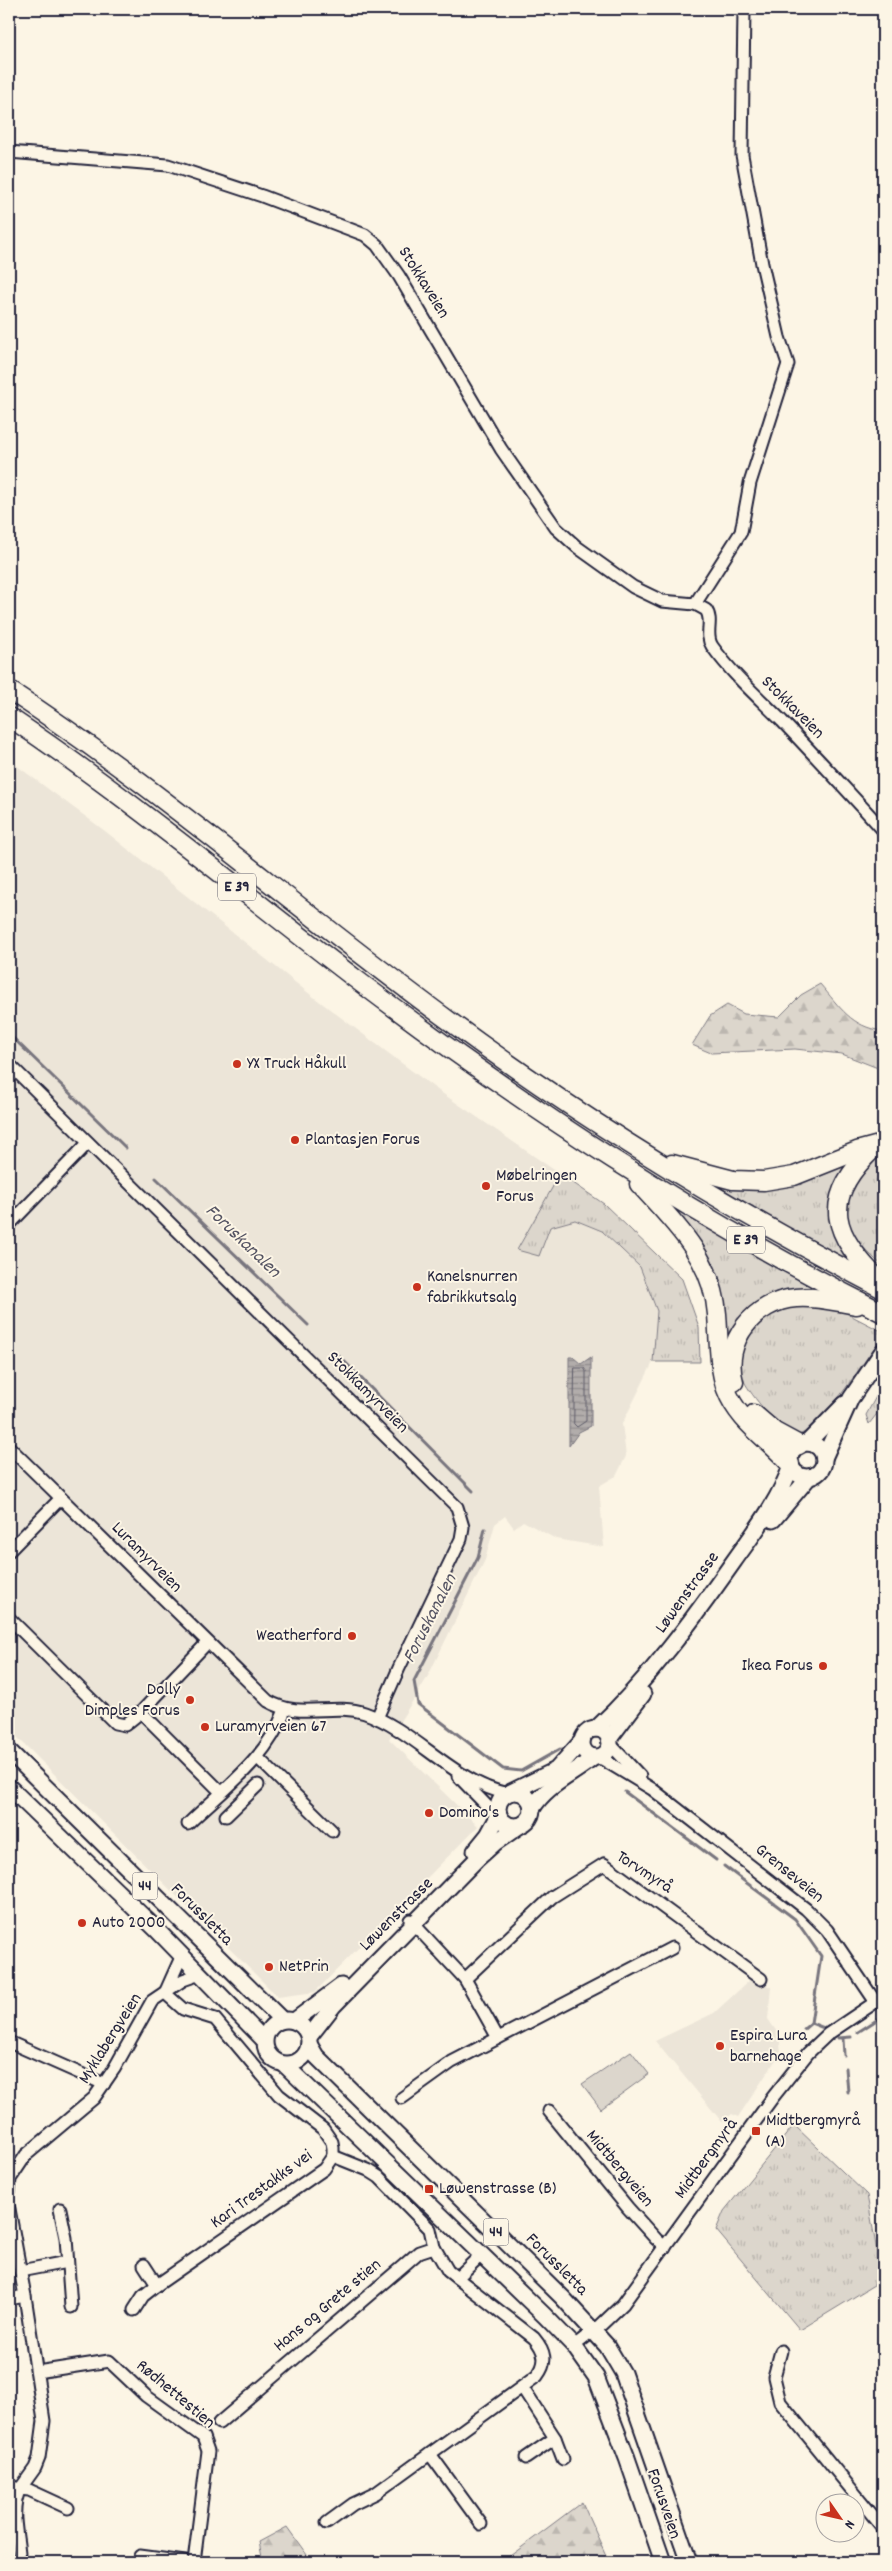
<svg xmlns="http://www.w3.org/2000/svg" width="892" height="2571" viewBox="0 0 892 2571" font-family="Dekko,sans-serif">
  <defs>
    <pattern id="grass-tufts" width="24" height="20" patternUnits="userSpaceOnUse" patternTransform="scale(1.25)"><rect width="24" height="20" fill="#dcd6cc"/><path d="M3 7l-1-3M5 7V3M7 7l1-3M15 17l-1-3M17 17v-4M19 17l1-3" fill="none" stroke="#bcb7b0"/></pattern>
    <pattern id="forest-firs" width="22" height="20" patternUnits="userSpaceOnUse" patternTransform="scale(1.25)"><rect width="22" height="20" fill="#dcd6cc"/><path d="M5 1l3.5 6h-7zM16 11l3.5 6h-7z" fill="#bcb7b0"/></pattern>
    <pattern id="water-rules" width="6" height="5" patternUnits="userSpaceOnUse" patternTransform="scale(1.25)"><rect width="6" height="5" fill="#b2adab"/><path d="M0 2.5h6" fill="none" stroke="#908c8c"/></pattern>
  </defs>
  <rect width="100%" height="100%" fill="#fcf5e5"/>
  <filter id="ink" filterUnits="userSpaceOnUse"><feTurbulence type="fractalNoise" baseFrequency=".02" numOctaves="2"/><feDisplacementMap in="SourceGraphic" scale="10" xChannelSelector="R" yChannelSelector="G"/><feConvolveMatrix kernelMatrix="1 2 1 2 8 2 1 2 1" color-interpolation-filters="sRGB"/></filter>
  <g filter="url(#ink)">
    <g fill="#ece5d8">
      <path d="M9,760l96,71 206,164 125,94 124,85 -43,76 33,-23 25,-7 27,11 38,36 17,44 -4,51 -31,62 4,32 -10,20 -17,10 5,61 -48,-8 -33,-18 -9,7 -9,-12 -10,8 -10,36 -58,118 -38,61 89,87 -163,166 -37,5 -269,-268z"/>
      <path d="M751,1979l20,8 -3,32 11,16 2,17 -43,65 -6,-3 -10,8 -67,-81 59,-28z"/>
    </g>
    <g fill="url(#grass-tufts)" stroke="#7f7c84">
      <path d="M883,1152v114c-19,-16 -43,-40 -36,-69 1,-6 7,-12 10,-17 9,-14 11,-20 26,-28z"/>
      <path d="M852,1162l-10,14 6,79 -2,4 -129,-71 4,-5z"/>
      <path d="M560,1174l44,30 78,75 17,48 1,35h-47l4,-51 -17,-44 -38,-36 -27,-11 -25,7 -11,29 -22,-6z"/>
      <path d="M676,1208l151,82 -42,2 -59,55 -51,-133z"/>
      <path d="M812,1304l32,8 39,20v20l-9,-4c-14,19 -52,79 -73,86 -7,2 -16,-2 -21,-7 -10,-10 -35,-39 -38,-51 -3,-9 -1,-18 1,-27 9,-36 36,-42 69,-45z"/>
      <path d="M883,1384v22l-14,18 -3,-9z"/>
      <path d="M794,2125l73,70 15,85 -82,50 -84,-100 8,-19z"/>
    </g>
    <g fill="url(#forest-firs)" stroke="#7f7c84">
      <path d="M820,984c20,23 31,43 63,47v39l-41,-16 -47,-5 -84,4 -19,-8 18,-29 17,-11 17,9 35,3 22,-22z"/>
      <path d="M582,2502l27,60h-107z"/>
      <path d="M287,2527l25,35h-49l-4,-20z"/>
    </g>
    <path fill="#dcd6cc" stroke="#7f7c84" d="M631,2051l18,23 -48,35 -19,-25z"/>
    <path fill="url(#water-rules)" stroke="#78757e" d="M569,1357h4l8,7 10,-7v69l-12,6 -10,14z"/>
    <g fill="none" stroke-linecap="round" stroke-linejoin="round">
      <path stroke="#5c5a68" stroke-width="1" d="M575,1368h9l2,3v50l-9,6 -3,-3z"/>
      <g stroke="#78757e" stroke-width="3">
        <path d="M9,1034l117,114"/>
        <path d="M156,1178l152,147"/>
        <path d="M338,1355l135,136"/>
        <path d="M485,1529l-7,28 -64,124 4,23 85,65 18,2 39,-22"/>
        <path d="M625,1792l91,68"/>
        <path d="M724,1866l71,53 26,37 -10,67"/>
        <path d="M804,2029l7,-6 13,5"/>
        <path d="M858,2032l25,-16"/>
        <path d="M838,2038l13,-1"/>
        <path d="M843,2039l1,16"/>
        <path d="M846,2068l2,24"/>
      </g>
      <g stroke="#22223b" stroke-width="15">
        <g id="minor">
          <path d="M9,152l159,13 94,31 103,39 12,10 22,31 102,173 55,79 21,19 56,40 29,14 33,3 11,6c8,11 -2,24 6,36 20,28 46,51 70,75 34,36 68,72 101,109"/>
          <path d="M695,604l46,-72 9,-49 38,-119 -9,-27 -17,-73 -20,-109 2,-146"/>
          <path d="M9,1064l448,443 6,20 -2,12 -62,129 -22,50"/>
          <path d="M9,1225l79,-82"/>
          <path d="M9,1447l259,254c32,19 64,1 97,12 51,18 88,69 143,81"/>
          <path d="M9,1551l52,-53"/>
          <path d="M9,1618l106,105 10,2 16,-13"/>
          <path d="M207,1643l-66,69 80,80"/>
          <path d="M610,1744l30,32"/>
          <path d="M599,1757l53,32 154,120 21,21 48,71"/>
          <path d="M258,1758l74,73"/>
          <path d="M458,1776l32,33 8,4"/>
          <path d="M226,1816l32,-31"/>
          <path d="M188,1824c38,-37 78,-64 97,-114"/>
          <path d="M410,1920l55,59 33,59"/>
          <path d="M465,1979l87,-82 52,-33 157,115"/>
          <path d="M165,1993l17,-38"/>
          <path d="M9,2042l95,42"/>
          <path d="M402,2098l50,-36 220,-114"/>
          <path d="M549,2111l79,97 28,31 9,8"/>
          <path d="M333,2156l35,14 11,7 51,52 4,18"/>
          <path d="M9,2192l1,-13 16,-24 68,-57 20,-29 38,-68 31,-21 17,-6"/>
          <path d="M9,2209l16,87 19,125 -5,37 -4,10 -15,21 -11,-3"/>
          <path d="M60,2209l6,29 5,69"/>
          <path d="M144,2265l13,20"/>
          <path d="M20,2271l47,-9"/>
          <path d="M457,2278l25,-24"/>
          <path d="M9,2299l16,-3"/>
          <path d="M134,2310l9,-14 14,-11 167,-116 9,-13v-8l-1,-6 -9,-13 -44,-34 -64,-76 -32,-10 -18,-16"/>
          <path d="M574,2346l27,-21 22,-21 150,-207 35,-44 20,-19 55,-37"/>
          <path d="M781,2351l-7,26 6,25 103,126"/>
          <path d="M37,2372l72,-11 37,35 57,41 5,14 -14,111"/>
          <path d="M522,2387l33,51 8,21"/>
          <path d="M219,2423l184,-157 16,-14 15,-5 14,24 86,67c11,13 14,24 3,38l-161,117 -23,11 -26,19"/>
          <path d="M430,2454l51,70"/>
          <path d="M526,2458l29,-20"/>
          <path d="M19,2553c-2,-21 -9,-45 1,-64l9,1 39,18"/>
          <path d="M140,2556l45,6"/>
        </g>
      </g>
      <g stroke="#22223b" stroke-width="19">
        <g id="major">
          <path d="M807,1443l38,-39"/>
          <circle cx="807" cy="1460" r="17"/>
          <path d="M824,1458l27,-60 32,-47"/>
          <path d="M773,1520l36,-43"/>
          <path d="M596,1729c55,-52 95,-107 138,-168 22,-31 45,-60 57,-95"/>
          <circle cx="596" cy="1743" r="14"/>
          <path d="M609,1739l34,-45"/>
          <path d="M9,1751l273,269"/>
          <path d="M9,1787l147,142 108,111"/>
          <circle cx="515" cy="1809" r="17"/>
          <path d="M511,1792l45,-22 26,-29"/>
          <path d="M532,1809c15,-25 41,-34 62,-52"/>
          <path d="M475,1851l13,-16 11,-20"/>
          <circle cx="287" cy="2042" r="22"/>
          <path d="M294,2021l47,-35"/>
          <path d="M309,2037l25,-32 142,-145 20,-18 23,-16"/>
          <path d="M309,2044l7,12 246,241 45,49 16,27 66,189"/>
          <path d="M285,2065l260,251 29,30 22,31 31,81 36,104"/>
        </g>
      </g>
      <g stroke="#22223b" stroke-width="21">
        <g id="highway">
          <path d="M9,690c153,100 291,222 439,330 138,102 283,190 435,269"/>
          <path d="M9,717c121,81 233,175 348,263 168,127 338,239 526,333"/>
          <path d="M873,1149c-54,51 -41,86 8,133"/>
          <path d="M672,1164l61,16 31,1 30,-5 63,-25 26,-7"/>
          <path d="M639,1184c35,38 74,75 78,130 2,26 1,50 9,75 12,33 43,50 64,75"/>
          <path d="M734,1382c-12,-41 21,-81 62,-84 20,-2 41,4 61,7"/>
          <path d="M754,1414l21,18 24,13"/>
        </g>
      </g>
      <use href="#minor" stroke="#fcf5e5" stroke-width="11"/>
      <use href="#major" stroke="#fcf5e5" stroke-width="15"/>
      <use href="#highway" stroke="#fcf5e5" stroke-width="18"/>
    </g>
  </g>
  <g fill="#c8321e" stroke="#fcf5e5" stroke-width="2">
    <circle cx="237" cy="1064" r="5"/>
    <circle cx="295" cy="1140" r="5"/>
    <circle cx="486" cy="1186" r="5"/>
    <circle cx="417" cy="1287" r="5"/>
    <circle cx="352" cy="1636" r="5"/>
    <circle cx="823" cy="1666" r="5"/>
    <circle cx="190" cy="1700" r="5"/>
    <circle cx="205" cy="1727" r="5"/>
    <circle cx="429" cy="1813" r="5"/>
    <circle cx="82" cy="1923" r="5"/>
    <circle cx="269" cy="1967" r="5"/>
    <circle cx="720" cy="2046" r="5"/>
    <rect x="751" y="2126" width="10" height="10" rx="2.5"/>
    <rect x="424" y="2184" width="10" height="10" rx="2.5"/>
  </g>
  <g text-anchor="middle" dominant-baseline="central" stroke-width="4" stroke-linejoin="round" paint-order="stroke">
    <g fill="#fcf5e5" stroke="#63616e" stroke-width="1">
      <rect x="218" y="873.5" width="38" height="27" rx="4"/>
      <rect x="727" y="1226.5" width="38" height="27" rx="4"/>
      <rect x="132.5" y="1872.5" width="25" height="27" rx="4"/>
      <rect x="483.5" y="2218.5" width="25" height="27" rx="4"/>
    </g>
    <g font-size="16" font-weight="bold" fill="#22223b">
      <text x="237" y="887">E 39</text>
      <text x="746" y="1240">E 39</text>
      <text x="145" y="1886">44</text>
      <text x="496" y="2232">44</text>
    </g>
    <g font-size="18" fill="#22223b" stroke="#fcf5e5">
      <text transform="translate(423 283) rotate(58)">Stokkaveien</text>
      <text transform="translate(792 708) rotate(45)">Stokkaveien</text>
      <text transform="translate(367 1393) rotate(45)">Stokkamyrveien</text>
      <text transform="translate(146 1558) rotate(45)">Luramyrveien</text>
      <text transform="translate(688 1593) rotate(-54)">Løwenstrasse</text>
      <text transform="translate(644 1873) rotate(33)">Torvmyrå</text>
      <text transform="translate(789 1874) rotate(39)">Grenseveien</text>
      <text transform="translate(201 1915) rotate(45)">Forussletta</text>
      <text transform="translate(397 1915) rotate(-45)">Løwenstrasse</text>
      <text transform="translate(111 2039) rotate(-58)">Myklabergveien</text>
      <text transform="translate(707 2159) rotate(-54)">Midtbergmyrå</text>
      <text transform="translate(619 2169) rotate(50)">Midtbergveien</text>
      <text transform="translate(262 2190) rotate(-36)">Kari Trestakks vei</text>
      <text transform="translate(556 2265) rotate(45)">Forussletta</text>
      <text transform="translate(328 2306) rotate(-40)">Hans og Grete stien</text>
      <text transform="translate(175 2395) rotate(40)">Rødhettestien</text>
      <text transform="translate(663 2504) rotate(71)">Forusveien</text>
    </g>
    <g font-size="18" fill="#22223b" stroke="#fcf5e5" text-anchor="start">
      <text x="247" y="1064">YX Truck Håkull</text>
      <text x="305" y="1140">Plantasjen Forus</text>
      <text x="496" y="1176">Møbelringen<tspan x="496" dy="21">Forus</tspan></text>
      <text x="427" y="1277">Kanelsnurren<tspan x="427" dy="21">fabrikkutsalg</tspan></text>
      <text x="342" y="1636" text-anchor="end">Weatherford</text>
      <text x="813" y="1666" text-anchor="end">Ikea Forus</text>
      <text x="180" y="1690" text-anchor="end">Dolly<tspan x="180" dy="21">Dimples Forus</tspan></text>
      <text x="215" y="1727">Luramyrveien 67</text>
      <text x="439" y="1813">Domino's</text>
      <text x="92" y="1923">Auto 2000</text>
      <text x="279" y="1967">NetPrin</text>
      <text x="730" y="2036">Espira Lura<tspan x="730" dy="21">barnehage</tspan></text>
      <text x="766" y="2121">Midtbergmyrå<tspan x="766" dy="21">(A)</tspan></text>
      <text x="439" y="2189">Løwenstrasse (B)</text>
    </g>
    <g font-size="19" font-style="italic" fill="#545362" stroke="#fcf5e5">
      <text transform="translate(242 1242) rotate(44)">Foruskanalen</text>
      <text transform="translate(431 1619) rotate(-63)">Foruskanalen</text>
    </g>
  </g>
  <rect width="892" height="2571" fill="none" stroke="#fcf5e5" stroke-width="30"/>
  <rect x="15" y="15" width="862" height="2541" fill="none" stroke="#22223b" stroke-width="2" filter="url(#ink)"/>
  <g transform="translate(840 2518) rotate(124)"><circle r="24" fill="#fcf5e5" stroke="#a5a1a1"/>
  <path d="M0-4L9 19L0 12L-9 19Z" fill="#c8321e"/>
  <text y="-8" font-size="14" font-weight="bold" text-anchor="middle" fill="#22223b">N</text>
  </g>
</svg>
